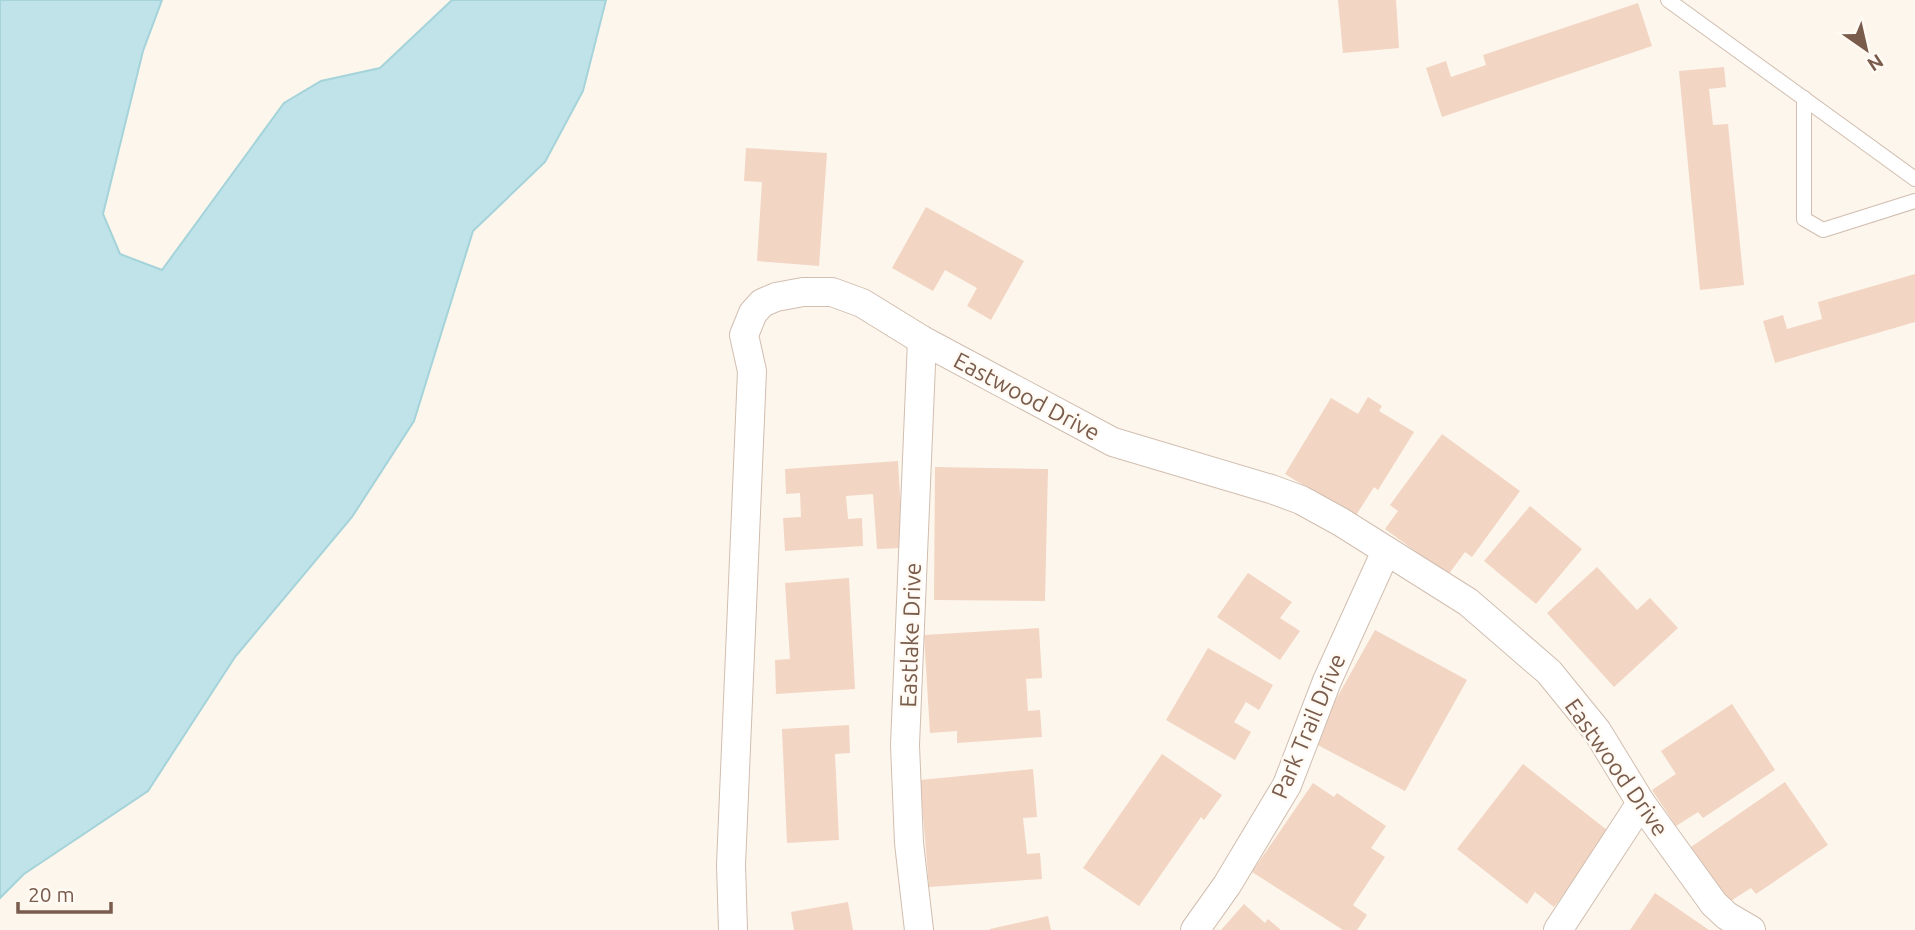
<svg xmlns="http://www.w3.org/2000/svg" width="1915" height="930" viewBox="0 0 1915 930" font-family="Ubuntu,sans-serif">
  <rect width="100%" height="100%" fill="#fdf6ec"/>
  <path fill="#bfe3e8" stroke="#a5d3da" stroke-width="2" d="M0,0h162l-19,51 -40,163 17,40 42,16 122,-167 37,-22 59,-13 72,-68h154l-23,91 -38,71 -72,69 -59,190 -62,96 -117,140 -87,134 -124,83 -24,24z"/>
  <g fill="#f3d5c3">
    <path d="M1338,0h58l3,48 -56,5z"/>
    <path d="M1638,3l14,43 -210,71 -16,-49 20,-7 5,16 35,-12 -3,-10z"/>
    <path d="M1724,67l2,20 -17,2 4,36 15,-1 16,161 -44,5 -21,-219z"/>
    <path d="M746,148l81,5 -8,113 -62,-5 5,-79 -18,-1z"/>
    <path d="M926,207l98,54 -33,59 -24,-14 10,-18 -32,-18 -12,21 -41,-23z"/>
    <path d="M1915,274v48l-140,41 -12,-42 20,-6 4,14 35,-10 -4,-17z"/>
    <path d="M1368,397l14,9 -3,5 35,21 -36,58 -4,-3 -19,30 -70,-43 46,-76 27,16z"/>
    <path d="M1442,434l78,57 -48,66 -7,-5 -17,23 -63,-46 13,-18 -8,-6z"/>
    <path d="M898,461l5,87 -26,1 -4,-55 -27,2 2,23 14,-1 1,28 -78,5 -2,-33 18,-1 -1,-24 -14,1 -1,-25z"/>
    <path d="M935,467l113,2 -3,132 -111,-1z"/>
    <path d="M1530,506l52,43 -46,55 -52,-43z"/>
    <path d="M1597,567l40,43 13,-12 28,30 -64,59 -67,-74z"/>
    <path d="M1248,573l44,29 -12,16 20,13 -20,29 -63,-43z"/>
    <path d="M849,578l6,111 -79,5 -1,-34 15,-1 -5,-76z"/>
    <path d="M1039,628l3,50 -16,1 2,32 12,-1 2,27 -85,6v-12l-27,2 -6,-98z"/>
    <path d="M1375,630l92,50 -62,111 -93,-49z"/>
    <path d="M1208,648l65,37 -14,25 -13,-8 -12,20 17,10 -16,28 -69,-40z"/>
    <path d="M1732,704l43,66 -72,48 -5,-6 -22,14 -24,-36 24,-16 -15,-23z"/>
    <path d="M849,725l1,28 -15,1 4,86 -52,3 -5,-114z"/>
    <path d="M1162,754l60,41 -18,25 -3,-3 -62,89 -56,-38z"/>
    <path d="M1523,764l89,70 -58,73 -19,-15 -8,12 -70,-55z"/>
    <path d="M1033,769l4,48 -14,1 4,36 13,-1 2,26 -113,8 -9,-107z"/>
    <path d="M1785,782l43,63 -72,49 -5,-6 -22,14 -38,-55z"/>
    <path d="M1313,783l21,14 3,-4 49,33 -15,22 14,9 -32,48 14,10 -10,15h-14l-91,-58z"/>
    <path d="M1655,893l54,37h-79z"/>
    <path d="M848,902l5,28h-59l-3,-18z"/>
    <path d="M1244,904l21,19 3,-4 13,11h-60z"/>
    <path d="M1048,916l3,14h-61v-1z"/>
  </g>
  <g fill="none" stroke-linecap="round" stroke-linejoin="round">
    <g stroke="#d1beb0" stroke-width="16">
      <g id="lane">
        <path d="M1668,0l247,179"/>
        <path d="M1804,98v121l19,11 92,-29"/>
      </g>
    </g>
    <g stroke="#d1beb0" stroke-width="30">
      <g id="street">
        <path d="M733,930l-2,-65 21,-494 -8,-36 9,-22 9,-10 14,-6 27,-5h29l30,11 60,37 191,102 158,47 30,11 40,22 127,80 81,70 48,59 44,72 73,101 13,12 24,14"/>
        <path d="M919,930l-10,-87 -4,-98 17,-405"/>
        <path d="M1195,930l32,-45 60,-100 40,-104 59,-130"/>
        <path d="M1558,930l83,-127"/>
      </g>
    </g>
    <use href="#lane" stroke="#fff" stroke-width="14"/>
    <use href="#street" stroke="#fff" stroke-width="28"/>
  </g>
  <g text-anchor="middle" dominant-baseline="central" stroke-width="5" stroke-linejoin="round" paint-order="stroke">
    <g font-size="23" fill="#7a5c4d" stroke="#fffaf3">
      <text transform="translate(1027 396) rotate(28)">Eastwood Drive</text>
      <text transform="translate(910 635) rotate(-88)">Eastlake Drive</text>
      <text transform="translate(1308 726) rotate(-67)">Park Trail Drive</text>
      <text transform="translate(1617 767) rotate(55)">Eastwood Drive</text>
    </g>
  </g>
  <g transform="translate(1866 49) rotate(146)" stroke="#fffaf3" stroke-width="5" paint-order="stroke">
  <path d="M0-5L12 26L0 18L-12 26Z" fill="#7a5c4d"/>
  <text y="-10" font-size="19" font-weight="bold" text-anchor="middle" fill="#7a5c4d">N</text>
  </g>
  <path d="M18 902v10h93v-10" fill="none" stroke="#7a5c4d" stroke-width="3.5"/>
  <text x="28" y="902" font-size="21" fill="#7a5c4d" stroke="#fffaf3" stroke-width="5" paint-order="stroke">20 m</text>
</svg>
